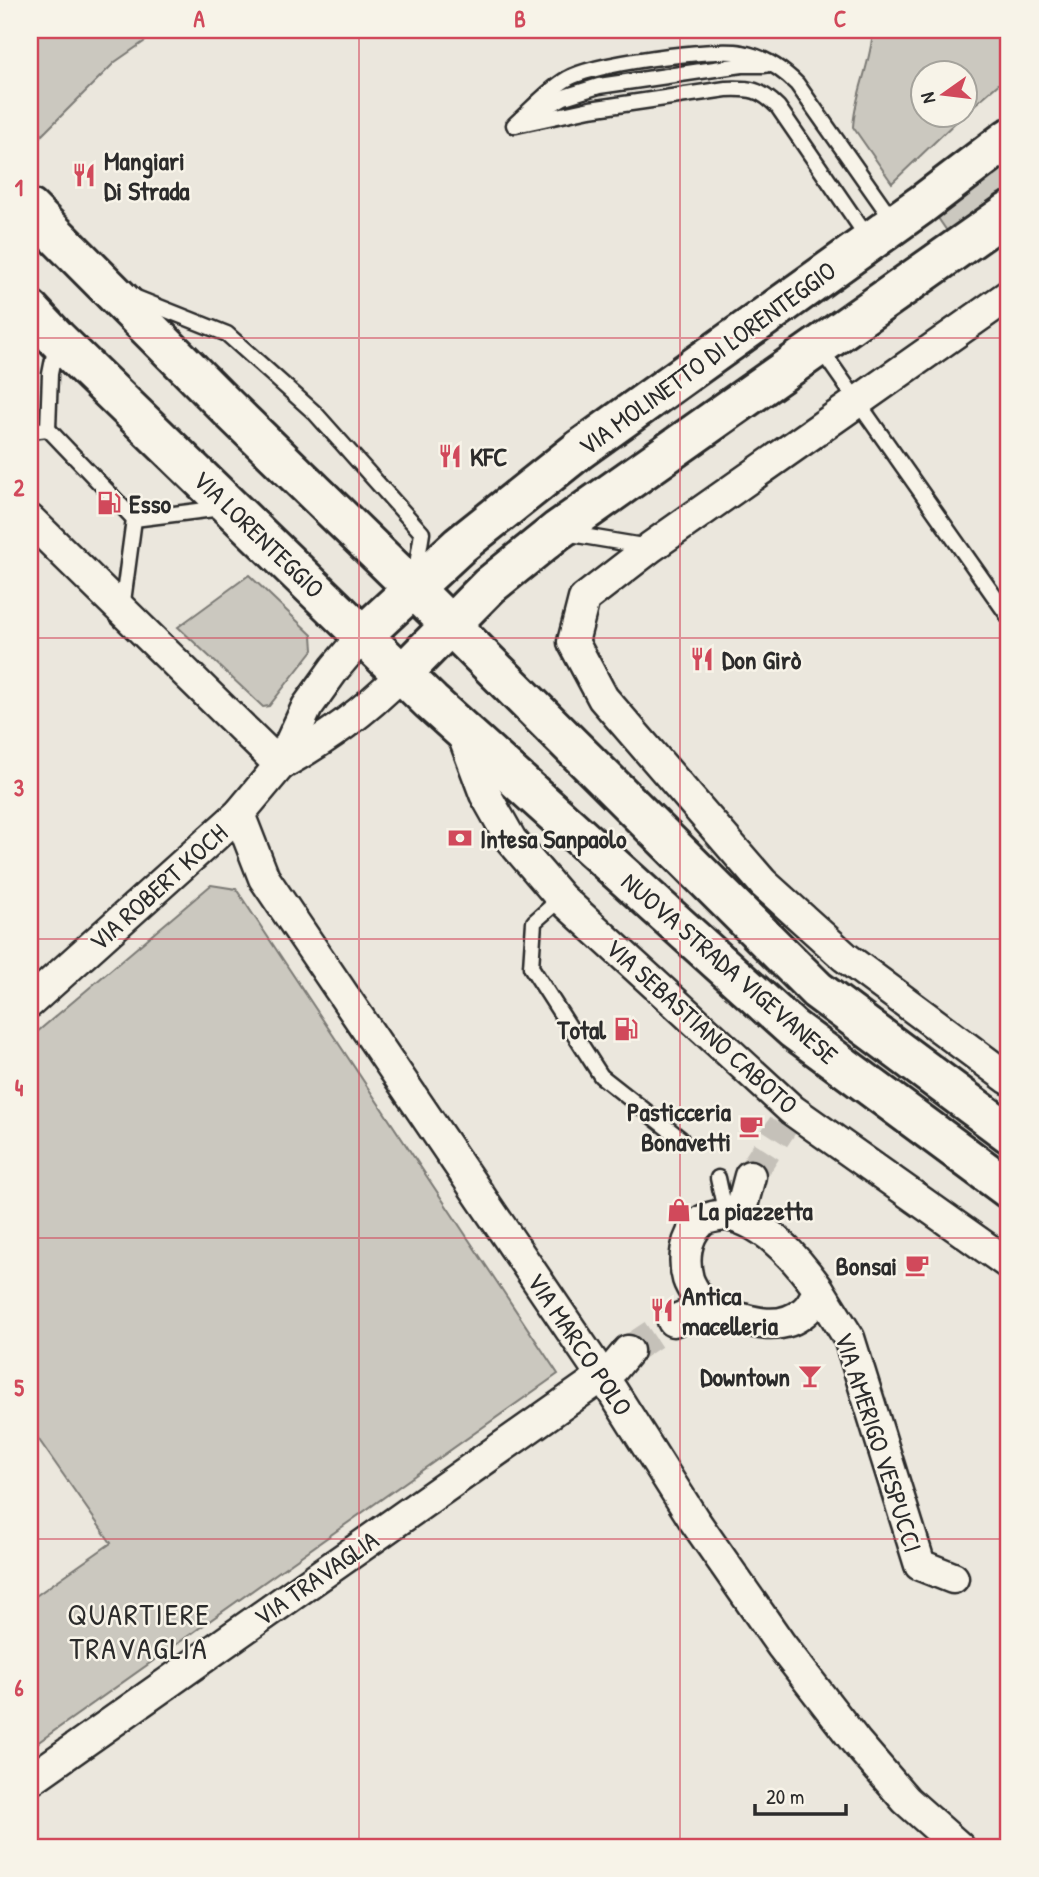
<svg xmlns="http://www.w3.org/2000/svg" width="1039" height="1877" viewBox="0 0 1039 1877" font-family="'Patrick Hand',sans-serif">
  <rect width="100%" height="100%" fill="#ebe7dd"/>
  <filter id="ink" filterUnits="userSpaceOnUse"><feTurbulence type="fractalNoise" baseFrequency=".0143" numOctaves="2"/><feDisplacementMap in="SourceGraphic" scale="14" xChannelSelector="R" yChannelSelector="G"/><feConvolveMatrix kernelMatrix="1 2 1 2 8 2 1 2 1" color-interpolation-filters="sRGB"/></filter>
  <g filter="url(#ink)">
    <g fill="#cbc8bf" stroke="#7b7a75" stroke-width="2">
      <path d="M30,30h131l-46,32 -85,85z"/>
      <path d="M873,30h136v45l-43,37 -1,-38h-42v42h39l-70,67 -39,-56c2,-34 18,-63 20,-97z"/>
      <path d="M1009,162v29l-60,43 -13,-19z"/>
      <path d="M249,575l63,60 1,15 -44,56 -6,1 -85,-80z"/>
      <path d="M211,885l25,4 322,485 -528,374v-148l81,-57 -81,-116v-389z"/>
    </g>
    <g fill="none" stroke-linecap="round" stroke-linejoin="round">
      <g stroke="#c5c1b9" stroke-width="30" stroke-dasharray="30 15" stroke-linecap="butt">
        <path d="M750,1176l33,-51"/>
        <path d="M628,1351l45,-30"/>
      </g>
      <g stroke="#2b2b2b" stroke-width="19">
        <g id="lane">
          <path d="M540,111l24,-14 35,-11 143,-21h23"/>
          <path d="M514,125c17,-15 34,-35 53,-46 24,-15 147,-32 175,-26 22,4 39,15 55,31l97,138"/>
          <path d="M516,125l74,-16 136,-20c25,-1 34,0 52,18l92,134"/>
          <path d="M134,297l93,37 88,79 107,120 -7,44"/>
          <path d="M819,347l190,270"/>
          <path d="M48,429l86,90 -12,90"/>
          <path d="M30,431l18,-2 2,-55 6,-30"/>
          <path d="M134,519l88,-11"/>
          <path d="M565,533l84,14"/>
          <path d="M561,898l-27,24 -3,45 70,109 80,63"/>
          <path d="M718,1178l8,37"/>
        </g>
      </g>
      <g stroke="#2b2b2b" stroke-width="35">
        <g id="street">
          <path d="M1009,295l-358,252 -67,52 -11,43 30,56 160,185 82,74 164,122"/>
          <path d="M30,520l250,245"/>
          <path d="M461,730l24,64 26,46 50,58 231,212 217,154"/>
          <path d="M280,765c48,-27 83,-52 122,-91"/>
          <path d="M239,814l25,64 349,514 81,128 87,125 75,97 50,58 53,47"/>
          <path d="M30,1002l209,-188 41,-49 27,-58 28,-39 28,-33"/>
          <path d="M726,1215c39,6 71,44 93,75 -4,7 -8,17 -15,22 -29,25 -66,4 -99,-4 -5,-9 -14,-19 -17,-29 -5,-18 -3,-42 12,-56 6,-6 18,-7 26,-8z"/>
          <path d="M739,1217l11,-41"/>
          <path d="M819,1290l30,48 71,227 33,13"/>
          <path d="M673,1321l32,-13"/>
          <path d="M30,1780l584,-412 14,-17"/>
        </g>
      </g>
      <g stroke="#2b2b2b" stroke-width="44">
        <g id="secondary">
          <path d="M363,635l97,-90 119,-95 342,-245 88,-67"/>
          <path d="M402,674l87,-88 68,-55 452,-319"/>
        </g>
      </g>
      <g stroke="#2b2b2b" stroke-width="44">
        <g id="primary">
          <path d="M30,209l197,198 186,181 404,402 192,143"/>
          <path d="M30,310l27,29 374,363 362,327 216,160"/>
        </g>
      </g>
      <use href="#lane" stroke="#f7f3e8" stroke-width="14"/>
      <use href="#street" stroke="#f7f3e8" stroke-width="30"/>
      <use href="#secondary" stroke="#f7f3e8" stroke-width="38"/>
      <use href="#primary" stroke="#f7f3e8" stroke-width="38"/>
    </g>
  </g>
  <path fill="none" stroke="#d1495b" stroke-width="2" stroke-opacity="0.55" d="M359,30v1817M680,30v1817M30,338h979M30,638h979M30,939h979M30,1238h979M30,1539h979"/>
  <defs>
    <g id="restaurant-bare" transform="scale(1.89)"><path d="M-5-6h1v4h1v-4h1v4h1v-4h1v5L-1.5 .5V6h-2V.5L-5-1ZM5-6V6H3V1.5H1.5Q1.5-4 5-6Z" fill="#d1495b" stroke="#f7f3e8" stroke-width="2.5" paint-order="stroke"/></g>
    <g id="fuel-bare" transform="scale(1.89)"><path d="M-5.5-6h7V0h2V4h1.3V-2.5L3-4.5l.8-.8L6-3V5H2.5V1h-1V6h-7ZM-4.2-4.7v3.2H.2V-4.7Z" fill="#d1495b" stroke="#f7f3e8" stroke-width="2.5" paint-order="stroke"/></g>
    <g id="bank-bare" transform="scale(1.89)"><path d="M-6-4H6V4H-6ZM0-2.3a2.3 2.3 0 1 0 0 4.6a2.3 2.3 0 1 0 0-4.6Z" fill="#d1495b" stroke="#f7f3e8" stroke-width="2.5" paint-order="stroke"/></g>
    <g id="cafe-bare" transform="scale(1.89)"><path d="M-5.5-4.5H6V0H3Q3 3.5 0 3.5H-2.5Q-5.5 3.5-5.5 0ZM3-3.2v2h1.7v-2ZM-6 4.5H4V6H-6Z" fill="#d1495b" stroke="#f7f3e8" stroke-width="2.5" paint-order="stroke"/></g>
    <g id="shop-bare" transform="scale(1.89)"><path d="M-5-2.5h2.3a2.7 3.5 0 0 1 5.4 0H5L5.5 6h-11ZM-1.5-2.5h3a1.5 2.3 0 0 0-3 0Z" fill="#d1495b" stroke="#f7f3e8" stroke-width="2.5" paint-order="stroke"/></g>
    <g id="bar-bare" transform="scale(1.89)"><path d="M-6-5H6L.8 .8V4.5H3.5V6h-7V4.5H-.8V.8Z" fill="#d1495b" stroke="#f7f3e8" stroke-width="2.5" paint-order="stroke"/></g>
  </defs>
  <g fill-rule="evenodd">
    <use href="#restaurant-bare" x="84" y="175"/>
    <use href="#restaurant-bare" x="450" y="456"/>
    <use href="#fuel-bare" x="109" y="503"/>
    <use href="#restaurant-bare" x="702" y="659"/>
    <use href="#bank-bare" x="460" y="838"/>
    <use href="#fuel-bare" x="626" y="1029"/>
    <use href="#cafe-bare" x="751" y="1126"/>
    <use href="#shop-bare" x="679" y="1210"/>
    <use href="#cafe-bare" x="917" y="1265"/>
    <use href="#restaurant-bare" x="662" y="1310"/>
    <use href="#bar-bare" x="810" y="1376"/>
  </g>
  <g text-anchor="middle" dominant-baseline="central" stroke-width="5" stroke-linejoin="round" paint-order="stroke">
    <g font-size="26" font-weight="bold" fill="#2b2b2b" stroke="#f7f3e8" text-anchor="start">
      <text x="104" y="160">Mangiari<tspan x="104" dy="30">Di Strada</tspan></text>
      <text x="470" y="456">KFC</text>
      <text x="129" y="503">Esso</text>
      <text x="722" y="659">Don Girò</text>
      <text x="480" y="838">Intesa Sanpaolo</text>
      <text x="606" y="1029" text-anchor="end">Total</text>
      <text x="731" y="1111" text-anchor="end">Pasticceria<tspan x="731" dy="30">Bonavetti</tspan></text>
      <text x="699" y="1210">La piazzetta</text>
      <text x="897" y="1265" text-anchor="end">Bonsai</text>
      <text x="682" y="1295">Antica<tspan x="682" dy="30">macelleria</tspan></text>
      <text x="790" y="1376" text-anchor="end">Downtown</text>
    </g>
    <g font-size="26" fill="#2b2b2b" stroke="#f7f3e8">
      <text transform="translate(707 358) rotate(-36)">VIA MOLINETTO DI LORENTEGGIO</text>
      <text transform="translate(259 534) rotate(44)">VIA LORENTEGGIO</text>
      <text transform="translate(158 887) rotate(-42)">VIA ROBERT KOCH</text>
      <text transform="translate(730 968) rotate(41)">NUOVA STRADA VIGEVANESE</text>
      <text transform="translate(702 1026) rotate(42)">VIA SEBASTIANO CABOTO</text>
      <text transform="translate(580 1344) rotate(56)">VIA MARCO POLO</text>
      <text transform="translate(879 1442) rotate(72)">VIA AMERIGO VESPUCCI</text>
      <text transform="translate(316 1578) rotate(-35)">VIA TRAVAGLIA</text>
    </g>
    <g font-size="30" letter-spacing="2" fill="#2b2b2b" stroke="#f7f3e8">
      <text x="139" y="1614">QUARTIERE<tspan x="139" dy="34">TRAVAGLIA</tspan></text>
    </g>
  </g>
  <rect width="1039" height="1877" fill="none" stroke="#f7f3e8" stroke-width="77"/>
  <g transform="translate(944 94) rotate(256)"><circle r="33" fill="#f7f3e8" stroke="#a5a39c" stroke-width="2"/>
  <path d="M0-5L12 26L0 18L-12 26Z" fill="#d1495b"/>
  <text y="-10" font-size="19" font-weight="bold" text-anchor="middle" fill="#2b2b2b">N</text>
  </g>
  <path d="M755 1804v10h91v-10" fill="none" stroke="#2b2b2b" stroke-width="3.5"/>
  <text x="766" y="1804" font-size="21" fill="#2b2b2b" stroke="#f7f3e8" stroke-width="5" paint-order="stroke">20 m</text>
  <rect x="38" y="38" width="962" height="1801" fill="none" stroke="#d1495b" stroke-width="2.5"/>
  <g font-size="23" text-anchor="middle" font-weight="bold" fill="#d1495b">
    <text x="199" y="27">A</text>
    <text x="520" y="27">B</text>
    <text x="840" y="27">C</text>
    <text x="19" y="196">1</text>
    <text x="19" y="496">2</text>
    <text x="19" y="796">3</text>
    <text x="19" y="1096">4</text>
    <text x="19" y="1396">5</text>
    <text x="19" y="1696">6</text>
  </g>
</svg>
